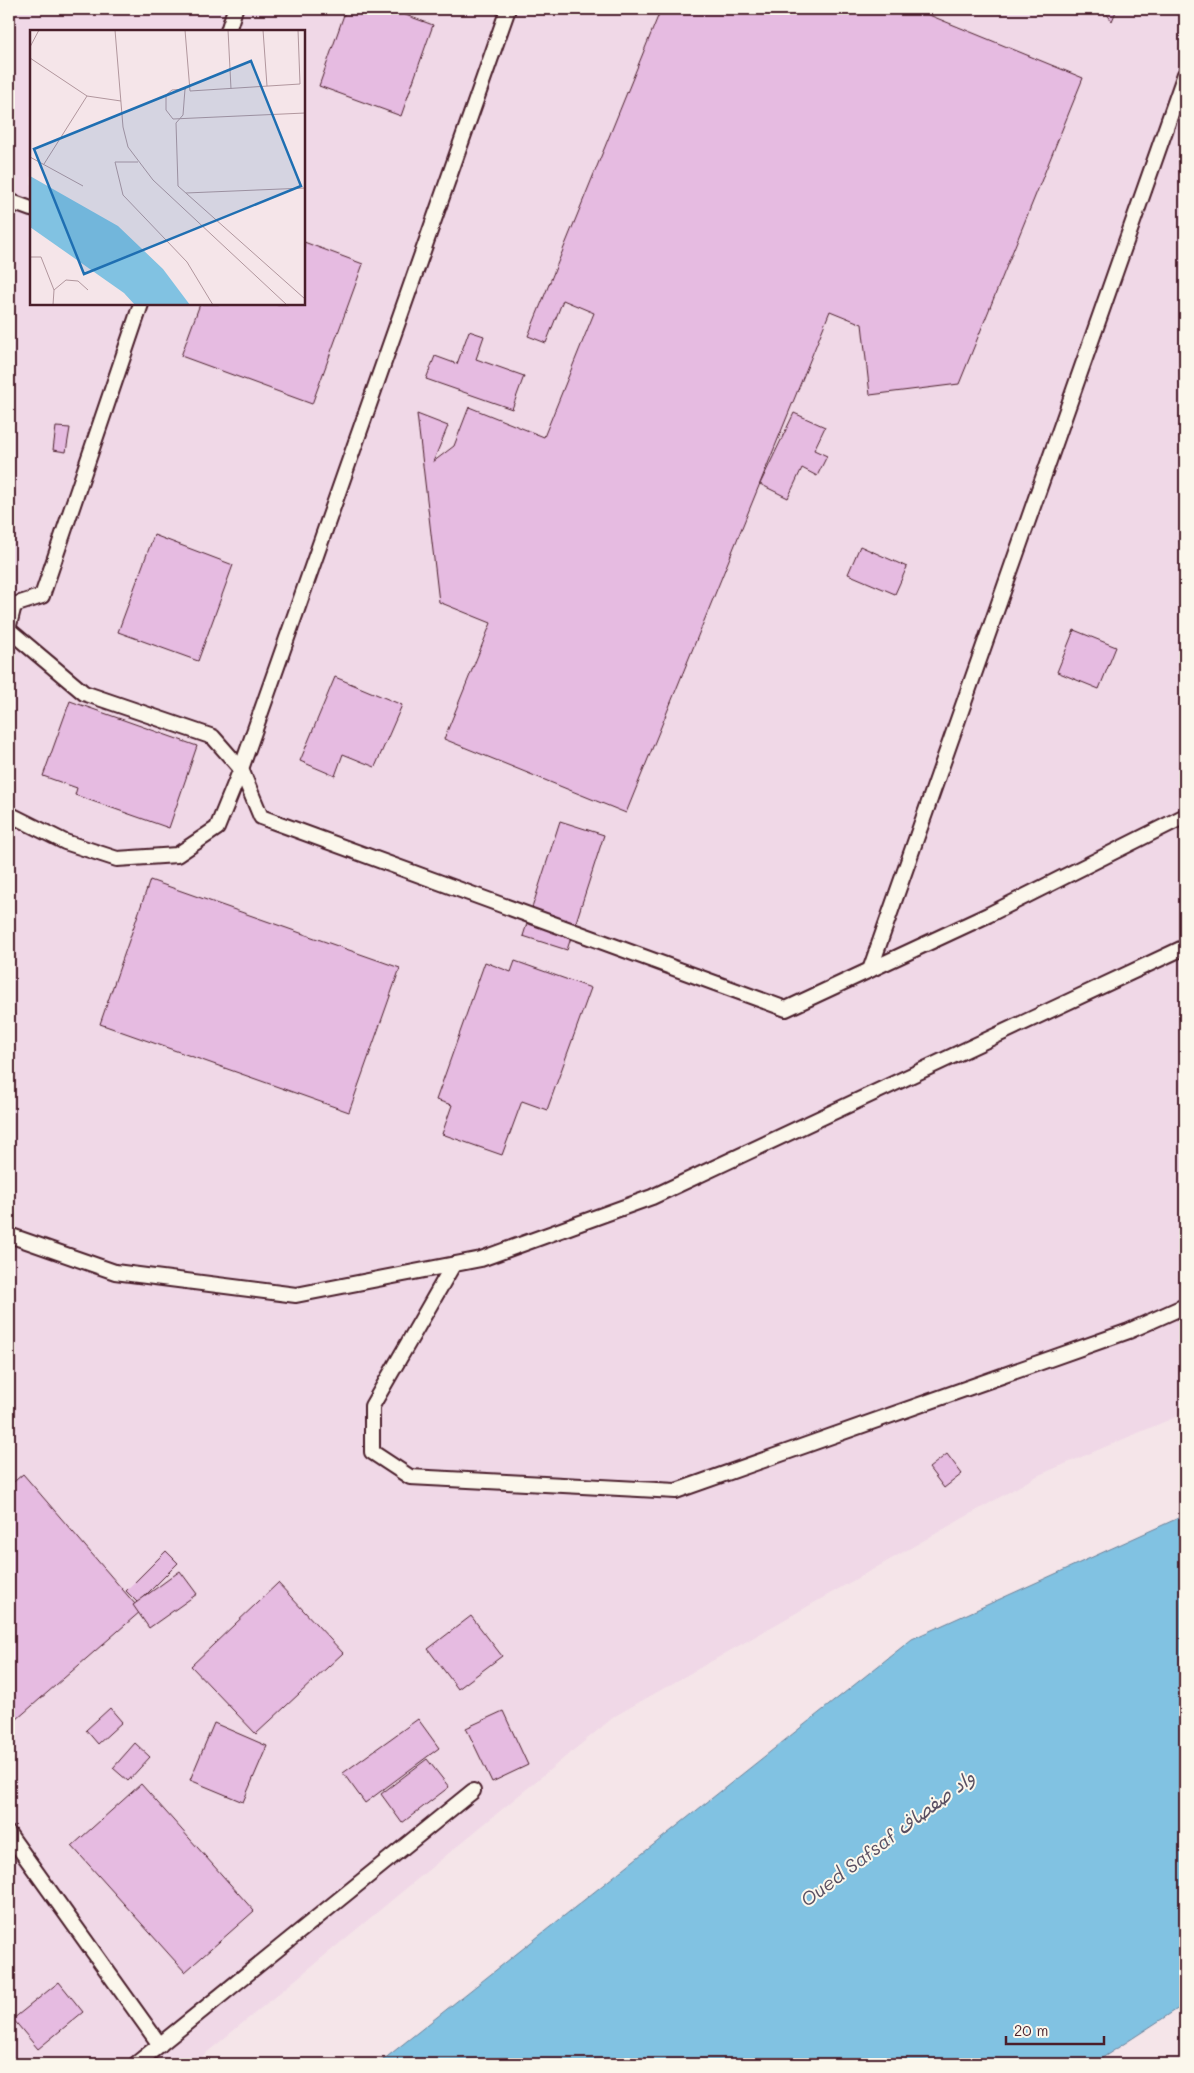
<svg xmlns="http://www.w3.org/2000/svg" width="1194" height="2073" viewBox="0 0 1194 2073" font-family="Mali,'Playpen Sans Arabic',sans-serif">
  <rect width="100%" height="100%" fill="#f5e5e9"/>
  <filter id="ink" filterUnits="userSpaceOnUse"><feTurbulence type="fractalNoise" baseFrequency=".02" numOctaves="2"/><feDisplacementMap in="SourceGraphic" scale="10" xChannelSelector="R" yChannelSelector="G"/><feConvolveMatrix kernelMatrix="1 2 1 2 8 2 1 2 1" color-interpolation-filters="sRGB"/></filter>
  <g filter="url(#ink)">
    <path fill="#f0d8e7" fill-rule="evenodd" d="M9,9h1176v1404l-146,62 -424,241 -422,348h-184zM31,31h273v273h-273z"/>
    <path fill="#81c2e2" stroke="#6b8199" d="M1185,1515v489l-92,60h-715l534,-425z"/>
    <g fill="#e6bbe1" stroke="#4a1f2b">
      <path d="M346,9h43l44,16 -32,91 -82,-30z"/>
      <path d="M661,9h256v1l166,68 -124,306 -89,11 -8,-71 -32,-13 -204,502 -182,-74 47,-116 -52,-21 -22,-188 31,12 -15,36 21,-16 15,-39 75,30 50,-124 -31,-13 -17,43 -18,-7z"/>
      <path d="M1103,9h14l-5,12z"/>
      <path d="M304,242l59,22 -51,140 -131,-48 19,-52h104z"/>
      <path d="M469,331l15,5 -8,23 48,17 -12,33 -86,-30 9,-23 22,8z"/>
      <path d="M794,413l31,14 -11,23 13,6 -10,20 -15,-8 -14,30 -28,-14z"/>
      <path d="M56,427l14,1 -4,24 -13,-2z"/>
      <path d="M154,535l79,30 -35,96 -80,-29z"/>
      <path d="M860,546l47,21 -12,27 -47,-20z"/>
      <path d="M1074,630l42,17 -17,42 -42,-17z"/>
      <path d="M335,677l67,28 -27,62 -32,-13 -8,22 -35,-15z"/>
      <path d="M70,701l127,45 -28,82 -94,-33 2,-7 -34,-12z"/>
      <path d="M560,821l44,14 -37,115 -44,-14z"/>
      <path d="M150,880l250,88 -51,144 -249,-88z"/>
      <path d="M515,961l76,27 -44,122 -25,-9 -20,54 -60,-21 10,-29 -16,-5 49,-138 26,10z"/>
      <path d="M947,1454l15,20 -18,14 -15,-20z"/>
      <path d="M23,1474l118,137 -132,115v-240z"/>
      <path d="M166,1551l12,12 -40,40 -12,-12z"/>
      <path d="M180,1571l17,23 -48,34 -16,-23z"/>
      <path d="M278,1583l65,70 -87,81 -65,-68z"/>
      <path d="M471,1616l31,40 -44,33 -30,-40z"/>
      <path d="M110,1708l12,14 -24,22 -12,-14z"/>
      <path d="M503,1711l25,54 -36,17 -26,-54z"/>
      <path d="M418,1719l21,29 -74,55 -22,-30z"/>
      <path d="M214,1723l53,23 -24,56 -53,-22z"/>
      <path d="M135,1743l15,14 -22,24 -15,-13z"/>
      <path d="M427,1759l22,28 -47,36 -21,-29z"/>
      <path d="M141,1784l113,127 -69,61 -113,-126z"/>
      <path d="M59,1982l24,30 -45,37 -25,-30z"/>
    </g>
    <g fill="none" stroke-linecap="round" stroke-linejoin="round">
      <g stroke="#4a1f2b" stroke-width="18">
        <g id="service">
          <path d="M228,31l7,-22"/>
          <path d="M9,201l22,8"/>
          <path d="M9,603l5,2 28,-9 99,-292"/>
          <path d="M9,625l5,-20"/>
          <path d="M9,630l75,63 129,44 28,32 20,48 525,192 202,-94 197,-99"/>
          <path d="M9,814l56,28 52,17 60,-4 40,-27 24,-59 267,-760"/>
          <path d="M870,970l315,-896"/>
          <path d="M9,1235l106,37 181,23 185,-36 171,-62 533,-250"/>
          <path d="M453,1265l-81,141v46l38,25 266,14 453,-160 56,-25"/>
          <path d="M9,1834l151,211"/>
          <path d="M136,2064l337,-273"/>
        </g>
      </g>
      <use href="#service" stroke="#fbf7ec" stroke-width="14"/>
    </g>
  </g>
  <g text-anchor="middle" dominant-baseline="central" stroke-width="4" stroke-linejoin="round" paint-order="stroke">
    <g font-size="19" font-style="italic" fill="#5a5062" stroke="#fbf7ec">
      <text transform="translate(887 1838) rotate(-37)">Oued Safsaf واد صفصاف</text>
    </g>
  </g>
  <g transform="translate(30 30)">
    <rect width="275" height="275" fill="#f5e5e9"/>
    <path d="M0,146l88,50 45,43 27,36h-55l-11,-12 -94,-66z" fill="#81c2e2"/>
    <path fill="none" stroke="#b1969d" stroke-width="1" d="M85,0l8,97 5,20 25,33 134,125M155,0l5,61 110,-7 -2,-54M198,0l3,59M233,0l4,56M0,17l9,-17M0,28l57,38 34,5M155,59l-2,26 -7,8 2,63 127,113M156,59l-14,1 -6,5v15l7,9 132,-6M0,127l53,29M108,132h-23l8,33 64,67 26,43M14,134l43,-68M156,163l119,-5M0,227h11l13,33M23,275l1,-15 12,-10 12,1 10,9"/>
    <path fill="#1f6fb2" fill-opacity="0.15" stroke="#1f6fb2" stroke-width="2.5" d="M221,31l50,125 -217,88 -50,-125z"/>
    <rect width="275" height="275" fill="none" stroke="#4a1f2b" stroke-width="2.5"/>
  </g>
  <rect width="1194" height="2073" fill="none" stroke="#fbf7ec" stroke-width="30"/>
  <rect x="15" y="15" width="1164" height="2043" fill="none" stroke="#4a1f2b" stroke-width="2" filter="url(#ink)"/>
  <path d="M1006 2036v8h98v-8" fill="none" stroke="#4a1f2b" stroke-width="2.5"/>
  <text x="1014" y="2036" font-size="15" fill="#4a1f2b" stroke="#fbf7ec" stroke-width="4" paint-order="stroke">20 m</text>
</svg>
